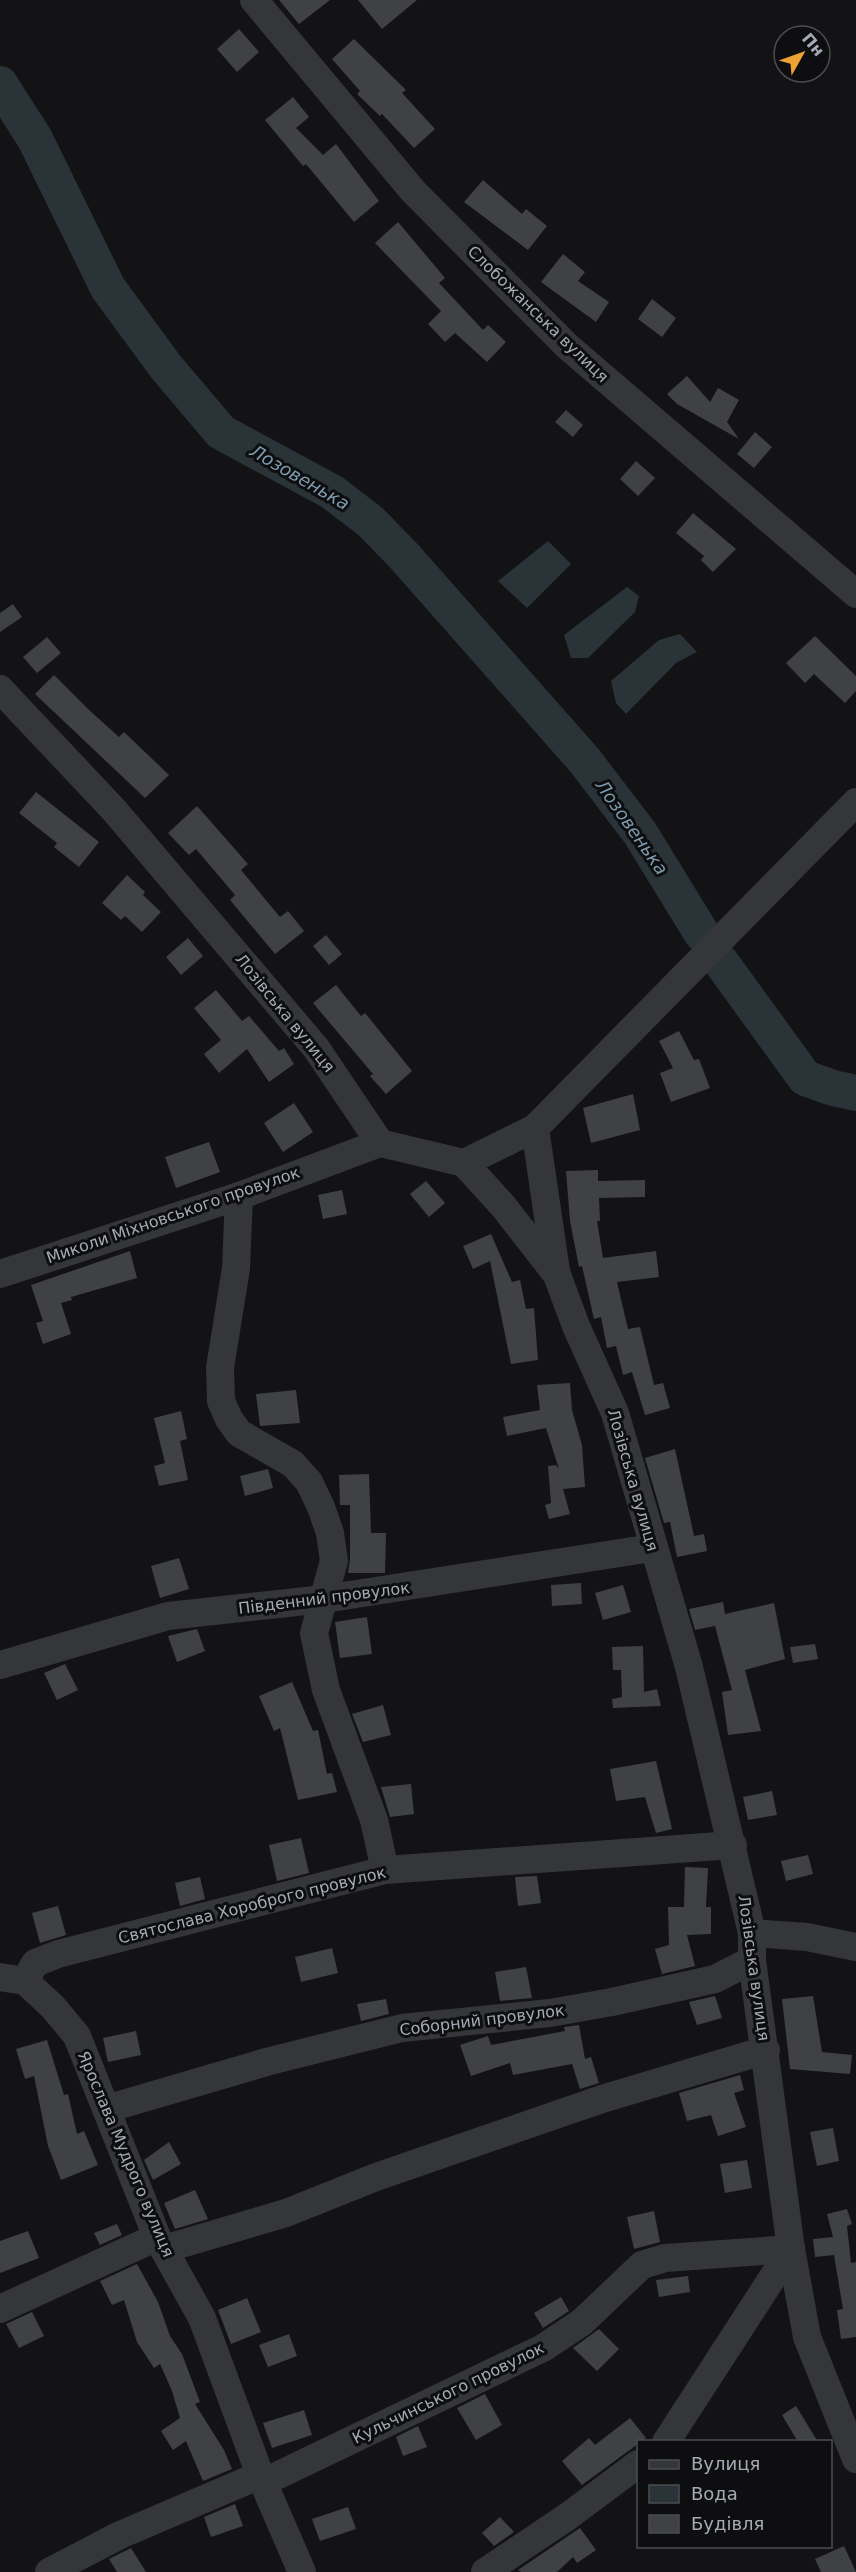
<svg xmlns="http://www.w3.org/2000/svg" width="856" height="2572" viewBox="0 0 856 2572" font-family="'DejaVu Sans',sans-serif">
  <rect width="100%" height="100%" fill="#131315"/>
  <g fill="#2a3338">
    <path d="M548,541l23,23 -44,44 -29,-27z"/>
    <path d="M627,587l12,9 -4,16 -47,46h-17l-7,-23z"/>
    <path d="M680,634l17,18 -21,11 -50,51 -10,-11 -5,-22 48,-41z"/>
  </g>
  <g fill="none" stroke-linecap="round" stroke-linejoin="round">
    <g stroke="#2a3338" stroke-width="36">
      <path d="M0,84l35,55 73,149 58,79 55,65 111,60 39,30 33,34 181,205 55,72 62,101"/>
      <path d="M721,962l84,116 28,10 23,5"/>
    </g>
  </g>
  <g fill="#3f4145">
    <path d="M279,0h51l-31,24z"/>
    <path d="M358,0h59l-35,29z"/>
    <path d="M239,29l20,23 -22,20 -20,-23z"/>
    <path d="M354,39l52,51 -4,3 33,36 -21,19 -32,-34 -2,2 -23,-22 3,-3 -28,-32z"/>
    <path d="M293,97l16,20 -13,11 27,27 13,-11 43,57 -25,21 -48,-58 -3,2 -38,-46z"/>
    <path d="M483,180l39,34 4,-5 21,17 -19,24 -64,-48z"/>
    <path d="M398,222l47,56 -6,5 44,47 5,-5 18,17 -19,20 -32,-29 -10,9 -17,-18 13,-13 -66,-68z"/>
    <path d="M563,254l22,18 -7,9 31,21 -13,20 -55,-40z"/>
    <path d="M652,299l24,19 -14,19 -24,-18z"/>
    <path d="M687,376l23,26 8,-14 21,12 -12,22 12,17 -62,-35 -10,-10z"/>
    <path d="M566,410l17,15 -10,12 -18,-15z"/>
    <path d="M755,432l17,15 -18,21 -17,-14z"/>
    <path d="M636,461l19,17 -17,18 -18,-17z"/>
    <path d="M693,513l43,36 -23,23 -12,-12 3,-4 -28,-23z"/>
    <path d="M13,604l9,13 -22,15v-19z"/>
    <path d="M815,636l41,40v15l-11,12 -31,-29 -9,9 -19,-20z"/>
    <path d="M47,637l14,16 -24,20 -14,-16z"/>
    <path d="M54,675l35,35 30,27 5,-5 45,43 -24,23 -110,-104z"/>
    <path d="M36,792l63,50 -20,25 -25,-20 3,-4 -38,-30z"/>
    <path d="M197,806l51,58 -7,6 39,47 8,-6 16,20 -29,23 -45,-54 5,-5 -39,-46 -7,6 -21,-22z"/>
    <path d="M127,875l18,17 -2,3 18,17 -19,20 -17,-16 -4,4 -19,-17z"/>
    <path d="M326,935l16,19 -13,11 -16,-19z"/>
    <path d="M188,938l15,18 -22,19 -15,-18z"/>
    <path d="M336,985l25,31 4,-3 47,58 -26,23 -16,-18 3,-2 -60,-71z"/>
    <path d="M216,990l26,31 7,-5 30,35 5,-3 10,16 -25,18 -22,-33 -28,24 -15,-19 17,-14 -27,-32z"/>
    <path d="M679,1031l15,29 5,-1 11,29 -39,14 -11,-29 13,-5 -14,-27z"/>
    <path d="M633,1094l7,36 -49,13 -8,-35z"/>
    <path d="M294,1103l19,29 -30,20 -19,-29z"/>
    <path d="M209,1142l11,30 -44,16 -11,-31z"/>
    <path d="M598,1170v11l47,-1v17l-46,1 1,23h-3l6,37 53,-7 3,26 -42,5 11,47 12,-2 14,58 9,-2 7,25 -25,7 -13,-43 -9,3 -7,-29 -9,2 -6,-31 -7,2 -12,-53 -3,1 -9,-46 -4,-50z"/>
    <path d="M426,1181l19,22 -16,14 -19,-23z"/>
    <path d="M342,1190l5,24 -24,5 -5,-24z"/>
    <path d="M491,1234l21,48 8,-2 6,29 8,-1 4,52 -27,4 -21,-103 -17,8 -10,-23z"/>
    <path d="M130,1251l7,27 -66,19 1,3 -11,3 10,31 -28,10 -7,-21 7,-2 -12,-36z"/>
    <path d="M570,1383l2,27 10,35 3,42 -22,2 7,25 -21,5 -4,-14 6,-2 -3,-37 8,-1 3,4 -13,-41 -39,8 -4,-19 37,-7 -3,-25z"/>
    <path d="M296,1390l4,33 -40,3 -4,-32z"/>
    <path d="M181,1411l6,28 -7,2 8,39 -29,6 -5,-20 11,-3 -11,-45z"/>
    <path d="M675,1449l19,87 10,-2 3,17 -30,6 -7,-35 -6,1 -19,-65z"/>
    <path d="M268,1469l5,19 -28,8 -5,-20z"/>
    <path d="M369,1474l2,59h15l-1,40h-37l2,-14v-54h-10l-1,-30z"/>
    <path d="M179,1558l10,31 -29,9 -9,-32z"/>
    <path d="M581,1583l1,21 -30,2 -1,-21z"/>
    <path d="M623,1585l8,27 -28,8 -8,-27z"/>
    <path d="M723,1602l2,12 49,-11 11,56 -40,11 16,61 -33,4 -6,-43 10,-2 -17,-64 -20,4 -6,-21z"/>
    <path d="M367,1617l5,37 -32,4 -5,-36z"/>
    <path d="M197,1629l8,22 -28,11 -9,-26z"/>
    <path d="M815,1644l3,15 -25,4 -3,-16z"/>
    <path d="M643,1646l1,46 13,-3 4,17 -48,2 -1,-9 10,-2 -1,-27h-8l-1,-23z"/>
    <path d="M65,1664l13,26 -21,10 -13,-27z"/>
    <path d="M292,1682l21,49 5,-1 9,44 5,-1 5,19 -39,8 -18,-72 -6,3 -15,-35z"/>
    <path d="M383,1705l8,30 -28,7 -11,-28z"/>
    <path d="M656,1761l16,68 -16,4 -11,-36 -29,4 -6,-32z"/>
    <path d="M411,1784l3,30 -24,3 -9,-30z"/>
    <path d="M772,1791l5,24 -29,5 -5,-23z"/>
    <path d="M301,1838l8,35 -32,8 -8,-36z"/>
    <path d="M808,1855l5,19 -27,7 -5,-20z"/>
    <path d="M685,1867l23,1 -2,39h5v27l-24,1 8,31 -33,8 -7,-25 14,-4 -1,-38h16z"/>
    <path d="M537,1876l4,27 -23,3 -3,-29z"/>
    <path d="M200,1877l5,22 -25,7 -5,-23z"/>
    <path d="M58,1906l8,29 -26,8 -8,-30z"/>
    <path d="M332,1948l6,25 -37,9 -6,-25z"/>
    <path d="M526,1967l6,31 -32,3 -5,-29z"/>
    <path d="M715,1996l7,22 -25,7 -8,-23z"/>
    <path d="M813,1996l9,56 30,3 -2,19 -60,-5 -8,-70z"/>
    <path d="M386,1999l3,15 -28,7 -4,-17z"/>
    <path d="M579,2025l6,34 6,-2 8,26 -19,6 -8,-25 -59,11 -3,-12 -39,13 -11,-31 28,-9 3,9 74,-14 -1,-4z"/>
    <path d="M136,2031l5,24 -33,7 -5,-24z"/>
    <path d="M47,2040l17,55 4,-1 9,40 7,-3 14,34 -37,15 -13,-34 -14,-70 -9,3 -9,-30z"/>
    <path d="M740,2075l4,15 -10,3 12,34 -28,9 -7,-21 -24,6 -8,-28z"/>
    <path d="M833,2128l6,33 -22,5 -7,-34z"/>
    <path d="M169,2142l12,22 -28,16 -9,-20z"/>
    <path d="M747,2160l5,28 -27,5 -5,-29z"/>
    <path d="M195,2190l13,29 -33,10 -11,-26z"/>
    <path d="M847,2209l5,15 -5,2 4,37 5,-1v75l-15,2 -4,-29 6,-1 -9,-54 -19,2 -2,-18 20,-2 -6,-23z"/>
    <path d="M654,2211l6,31 -26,7 -7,-32z"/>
    <path d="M117,2224l5,11 -22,10 -6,-12z"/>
    <path d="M28,2231l11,27 -39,15v-32z"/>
    <path d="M137,2264l21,38 12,34 12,18 18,48 -5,2 29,46 8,19 -29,12 -17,-40 -13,9 -12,-19 19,-13 -8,-27 -12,-27 -6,4 -17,-26 -13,-42 -12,5 -12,-24z"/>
    <path d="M688,2276l2,16 -31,5 -3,-17z"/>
    <path d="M561,2297l8,14 -26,17 -9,-15z"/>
    <path d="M247,2298l14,34 -30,12 -13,-34z"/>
    <path d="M32,2312l12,24 -25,12 -13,-24z"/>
    <path d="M599,2329l20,20 -22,22 -24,-23z"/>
    <path d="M289,2334l8,22 -29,11 -9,-22z"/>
    <path d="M485,2394l17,31 -26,15 -19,-32z"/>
    <path d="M796,2406l22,36h-20l-16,-27z"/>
    <path d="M304,2410l8,25 -40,13 -9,-25z"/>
    <path d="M630,2418l16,20 -64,47 -20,-24 27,-23 6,7z"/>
    <path d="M418,2426l9,21 -24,9 -7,-19z"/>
    <path d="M235,2504l8,22 -32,11 -7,-20z"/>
    <path d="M348,2507l8,22 -36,12 -8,-22z"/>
    <path d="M500,2517l14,15 -20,14 -12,-13z"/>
    <path d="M580,2528l16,22 -19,13 -4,-6 -16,15h-36l-3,-2z"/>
    <path d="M844,2546l12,26h-35l-6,-13z"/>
    <path d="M131,2548l15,24h-29l-8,-13z"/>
  </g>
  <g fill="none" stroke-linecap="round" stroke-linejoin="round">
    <g stroke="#34363a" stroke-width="28">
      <path d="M254,0l159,191 154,155 289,248"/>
      <path d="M0,689l114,121 202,238 64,95 84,20 40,44 53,68 19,51 39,87 74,254 63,266v27l39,289 16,88 49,122"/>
      <path d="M535,1128l21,143"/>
      <path d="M464,1163l71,-35 321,-326"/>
      <path d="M239,1196l-3,72 -16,100 1,33 8,18 10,14 54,31 16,18 12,25 9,26 4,28 -20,72 12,57 48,130 11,50"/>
      <path d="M0,1274l239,-78 141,-53"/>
      <path d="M0,1665l168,-49 156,-17 328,-51"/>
      <path d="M752,1933l55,4 49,10"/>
      <path d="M0,1977l25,4"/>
      <path d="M25,1981l10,-18 23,-9 327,-84 348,-25"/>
      <path d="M25,1981l28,26 24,29 80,201 45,81 58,157 42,97"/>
      <path d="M106,2109l164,-48 132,-33 148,-15 62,-11 103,-23 37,-19"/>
      <path d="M164,2249l122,-36 90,-36 226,-78 164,-49"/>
      <path d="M0,2309l157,-72"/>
      <path d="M666,2442l125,-193"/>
      <path d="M264,2482l279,-134 39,-26 60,-57 23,-7 126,-9"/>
      <path d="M49,2572l71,-37 140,-60"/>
      <path d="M485,2572l82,-55 71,-53"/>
    </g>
  </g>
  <g text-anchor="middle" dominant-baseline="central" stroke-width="6" stroke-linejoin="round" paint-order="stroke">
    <g font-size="16" fill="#a5abb5" stroke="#0e0e10">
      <text transform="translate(538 314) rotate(44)">Слобожанська вулиця</text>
      <text transform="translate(285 1013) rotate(51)">Лозівська вулиця</text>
      <text transform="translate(173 1215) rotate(-19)">Миколи Міхновського провулок</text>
      <text transform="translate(633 1480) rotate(74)">Лозівська вулиця</text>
      <text transform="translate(324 1598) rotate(-7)">Південний провулок</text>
      <text transform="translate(252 1905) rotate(-14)">Святослава Хороброго провулок</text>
      <text transform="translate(754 1968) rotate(82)">Лозівська вулиця</text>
      <text transform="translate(482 2020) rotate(-7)">Соборний провулок</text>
      <text transform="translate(126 2154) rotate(67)">Ярослава Мудрого вулиця</text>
      <text transform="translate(448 2393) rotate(-26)">Кульчинського провулок</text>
    </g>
    <g font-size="18" font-style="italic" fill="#7d9baf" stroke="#0e0e10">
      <text transform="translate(300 477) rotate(30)">Лозовенька</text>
      <text transform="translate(632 827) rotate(55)">Лозовенька</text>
    </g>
  </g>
  <rect x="637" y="2440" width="195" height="108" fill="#0e0e10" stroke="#4a4d52" stroke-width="1.5"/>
  <rect x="649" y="2460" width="30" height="9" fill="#34363a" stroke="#4a4d52" stroke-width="1.5"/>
  <text x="691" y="2470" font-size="18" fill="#a5abb5">Вулиця</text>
  <rect x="649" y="2485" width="30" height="18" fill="#2a3338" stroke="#4a4d52" stroke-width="1.5"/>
  <text x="691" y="2500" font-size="18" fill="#a5abb5">Вода</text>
  <rect x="649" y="2515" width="30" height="18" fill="#3f4145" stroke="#4a4d52" stroke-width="1.5"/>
  <text x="691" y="2530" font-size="18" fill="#a5abb5">Будівля</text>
  <g transform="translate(802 54) rotate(50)"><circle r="28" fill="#0e0e10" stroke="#4a4d52" stroke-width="1.5"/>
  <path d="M0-4.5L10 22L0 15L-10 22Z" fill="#eca234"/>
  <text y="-9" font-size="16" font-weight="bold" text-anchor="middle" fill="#a5abb5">Пн</text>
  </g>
</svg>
